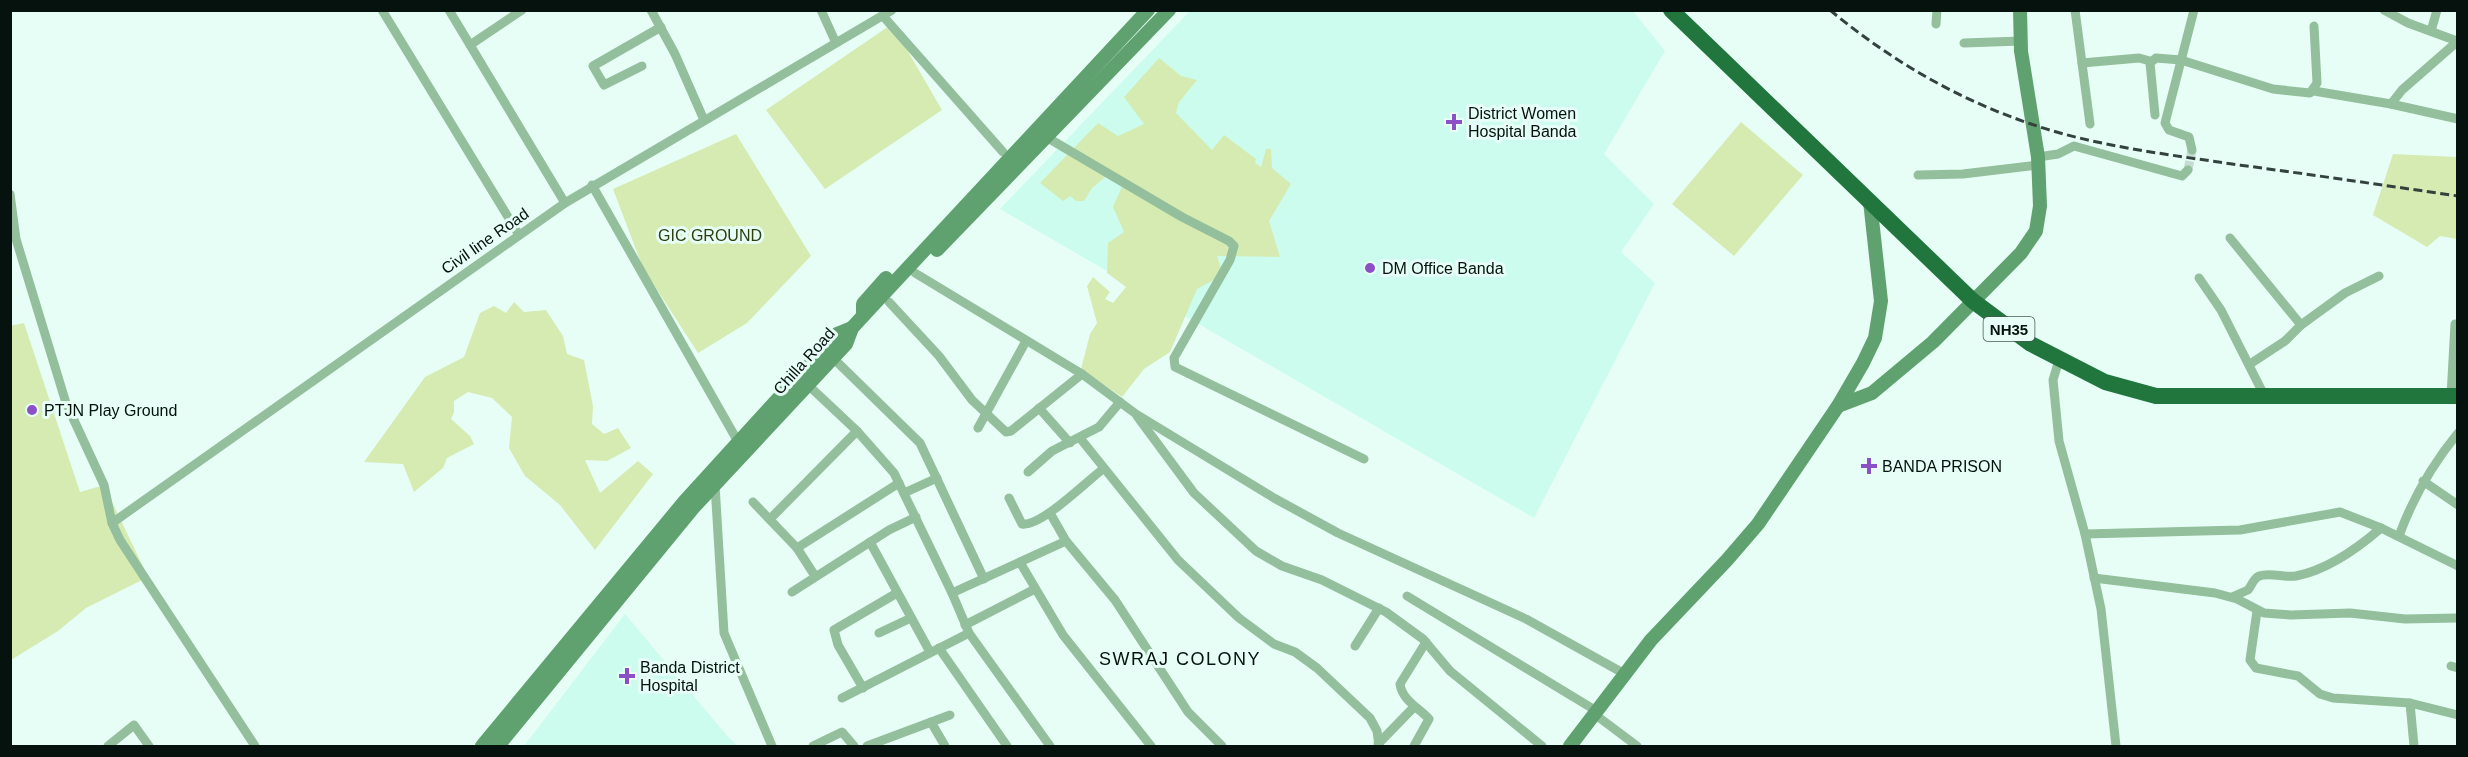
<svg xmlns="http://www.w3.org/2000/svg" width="2468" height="757" viewBox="0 0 2468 757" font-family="Helvetica,sans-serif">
  <rect width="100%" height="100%" fill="#e7fef7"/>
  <g fill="#cbfcee">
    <path d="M1190,11h443l32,40 -61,103 50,50 -33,48 34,31 -121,235 -534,-309z"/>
    <path d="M625,614l103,123 10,9h-214z"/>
  </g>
  <g fill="#d6ebb2">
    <path d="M892,24l50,86 -117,79 -59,-79z"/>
    <path d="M1159,58l22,18 16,4 -18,22 -3,11 36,37 12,-15 32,24 -1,4 6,4 5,-18h5l1,19 19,16 -22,37 11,36 -63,-1 6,19 -26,14 -27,63 -26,17 -22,28 -41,-28 9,-35 7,-11 -10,-37 6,-9 17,15 -5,7 8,4 13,-16 -19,-14 1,-30 16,-11 -11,-25 11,-25 -12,-11 -20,17 -8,13h-8l-6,-5 -7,5 -23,-18 58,-60 20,13 26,-12 -20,-27z"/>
    <path d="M1741,122l62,53 -69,81 -62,-52z"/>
    <path d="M736,134l75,122 -64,67 -49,30 -55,-85 -30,-79z"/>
    <path d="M2393,154l64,3v82l-17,-3 -13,11 -54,-32z"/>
    <path d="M514,302l10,10 22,-2 17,26 4,18 17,6 9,46 -1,18 12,10 14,-6 13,20 -24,13 -22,-1 15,33 38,-32 15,13 -58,76 -35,-45 -35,-29 -16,-28 3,-31 -20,-19 -24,-6 -14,9v11l-3,7 19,17 4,8 -27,14 -4,10 -29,24 -11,-28 -39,-2 61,-85 39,-20 16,-44 14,-7 12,7z"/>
    <path d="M24,323l56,169 24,-7 44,92 -62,31 -28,23 -47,29 -1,-334z"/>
  </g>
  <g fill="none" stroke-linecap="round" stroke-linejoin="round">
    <path stroke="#c5dbd4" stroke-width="9" stroke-dasharray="9 4.5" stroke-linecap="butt" d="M2188,170l4,-20"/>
    <g stroke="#94bf9c" stroke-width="9">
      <path d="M382,10l137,225"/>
      <path d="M449,10l116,193"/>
      <path d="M651,10l24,44 29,66"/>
      <path d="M821,10l15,33"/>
      <path d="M2075,10l15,114"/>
      <path d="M2384,10l24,13 49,18"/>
      <path d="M883,16l120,136"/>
      <path d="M1936,24l1,-14"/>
      <path d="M2431,31l6,-21"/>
      <path d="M2458,41l-56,49 -11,14 67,15"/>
      <path d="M1964,43l57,-2"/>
      <path d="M470,45l52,-35"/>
      <path d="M2082,63l57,-5 11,3"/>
      <path d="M642,66l-38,19 -11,-19 68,-39"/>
      <path d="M2314,91l77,13"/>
      <path d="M2155,115l-5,-52 6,-5 25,2 92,29 37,4 7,-10 -3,-57"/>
      <path d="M1048,138l134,79 47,24 5,5 -4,14 -56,98 1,9 189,92"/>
      <path d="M2192,150l-3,-13 -20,-7 -4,-7 29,-113"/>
      <path d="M2038,157l20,-3 16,-8 108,30 6,-6"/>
      <path d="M1918,175l45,-1 75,-9"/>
      <path d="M592,185l149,262"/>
      <path d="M10,194l6,45 50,164 38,82 8,38 8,17 135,206"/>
      <path d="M2230,238l71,87"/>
      <path d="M915,273l167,101"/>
      <path d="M2199,278l22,32 44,87"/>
      <path d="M889,302l50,54 33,44 34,32 5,-1 71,-57 54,40 138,84 64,35 188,86 97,54"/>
      <path d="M833,358l87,85 64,136"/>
      <path d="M2059,360l-6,20 6,61 26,93 16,75 15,137"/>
      <path d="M2250,364l35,-23 16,-16 44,-32 34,-17"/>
      <path d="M807,384l50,47 37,42 58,120 17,40 81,113"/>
      <path d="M2451,396l4,-72"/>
      <path d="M1039,408l31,35"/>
      <path d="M1137,416l57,77 62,58 26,15 40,14 64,32 37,27 27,32 92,75"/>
      <path d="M978,428l48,-87"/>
      <path d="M1080,438l98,122 61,58 35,26 21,8 22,16 53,50 7,13 2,15"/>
      <path d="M1028,472l24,-21 47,-24 21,-25"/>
      <path d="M2423,481l35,24"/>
      <path d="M715,485l9,148 48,113"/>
      <path d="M904,493l33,-15"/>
      <path d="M1009,498l13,26c19,3 65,-43 81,-55"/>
      <path d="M753,502l44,46 18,28"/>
      <path d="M1050,513l16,28 49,59 73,112 34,34"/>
      <path d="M770,519l87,-88"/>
      <path d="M112,523l453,-320 327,-193"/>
      <path d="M2085,534l155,-4 100,-18 41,16 77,38"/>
      <path d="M2399,536c14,-39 32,-70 59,-103"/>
      <path d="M870,542l60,110"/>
      <path d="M797,548l102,-65"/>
      <path d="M1021,564l42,71 88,111"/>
      <path d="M2094,578l121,15 22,6 27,14 27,2 59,-2 55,6 53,-1"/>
      <path d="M792,592l97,-62 27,-13"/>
      <path d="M952,593l114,-52"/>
      <path d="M1407,596l188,114"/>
      <path d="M2232,597l16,-7c4,-5 5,-11 11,-14 11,-4 26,2 37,0 31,-6 62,-28 85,-48"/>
      <path d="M2257,611l-7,49 6,8 42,8 22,18 13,4 77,5 48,12"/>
      <path d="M965,625l70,-36"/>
      <path d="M879,633l32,-15"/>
      <path d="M1355,646l24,-38"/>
      <path d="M939,648l68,98"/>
      <path d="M2451,666l7,2"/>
      <path d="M863,688l-25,-43 -4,-15 63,-37"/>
      <path d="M842,698l127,-65"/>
      <path d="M2410,703l4,43"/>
      <path d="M1593,713l44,33"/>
      <path d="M931,722l14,24"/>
      <path d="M1378,744l36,-37"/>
      <path d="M108,746l26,-21 15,21"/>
      <path d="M813,746l29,-14 12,14"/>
      <path d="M867,746l83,-31"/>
      <path d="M1414,746l15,-27c-10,-11 -27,-19 -29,-35l26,-42"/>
    </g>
    <g stroke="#60a26f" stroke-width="14">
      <path d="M937,250l232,-240"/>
      <path d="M863,316v-12l23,-26"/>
      <path d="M1838,406l34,-13 61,-51 88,-89 15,-22 4,-25 -2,-49 -17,-106 -1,-41"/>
      <path d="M482,746l202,-244 153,-168 15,-6"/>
      <path d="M498,746l195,-238 153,-164 6,-16 11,-12 285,-306"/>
      <path d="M1570,746l81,-106 76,-80 31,-36 80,-118 25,-43 12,-25 6,-37 -11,-100"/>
    </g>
    <path stroke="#21763d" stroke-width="16" d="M1671,10l302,291 58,43 74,38 51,14h302"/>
    <path stroke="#33423d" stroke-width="3" stroke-dasharray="9 4.5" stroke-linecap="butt" d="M1830,10c60,50 127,89 201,114 64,22 134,30 201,40 75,10 150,21 226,32"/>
  </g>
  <g fill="#8c50c6" stroke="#e7fef7" stroke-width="2">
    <path d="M1451 113h6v6h6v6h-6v6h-6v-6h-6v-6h6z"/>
    <circle cx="1370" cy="268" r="6"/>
    <circle cx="32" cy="410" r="6"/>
    <path d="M1866 457h6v6h6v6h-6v6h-6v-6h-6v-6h6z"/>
    <path d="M624 667h6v6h6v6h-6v6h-6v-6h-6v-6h6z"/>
  </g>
  <g text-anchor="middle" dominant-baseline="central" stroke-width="6" stroke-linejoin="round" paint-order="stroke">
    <rect fill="#e7fef7" stroke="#495954" stroke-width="1.5" x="1983.5" y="317" width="51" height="24" rx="4.5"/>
    <g font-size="15" font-weight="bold" fill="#05120e">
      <text x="2009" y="329">NH35</text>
    </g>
    <g font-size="16" fill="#05120e" stroke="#e7fef7" text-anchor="start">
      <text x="1468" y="113">District Women<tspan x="1468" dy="18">Hospital Banda</tspan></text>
      <text x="1382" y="268">DM Office Banda</text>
      <text x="44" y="410">PTJN Play Ground</text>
      <text x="1882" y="466">BANDA PRISON</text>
      <text x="640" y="667">Banda District<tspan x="640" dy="18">Hospital</tspan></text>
    </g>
    <g font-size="16" fill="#2f3e0d" stroke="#e7fef7">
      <text x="710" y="235">GIC GROUND</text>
    </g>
    <g font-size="16" fill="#05120e" stroke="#e7fef7">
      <text transform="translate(485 241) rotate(-35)">Civil line Road</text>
      <text transform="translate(804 361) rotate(-48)">Chilla Road</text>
    </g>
    <g font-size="18" letter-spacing="1.5" fill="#05120e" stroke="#e7fef7">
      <text x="1180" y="659">SWRAJ COLONY</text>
    </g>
  </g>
  <rect width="2468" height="757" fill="none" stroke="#05120e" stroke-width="24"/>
</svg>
